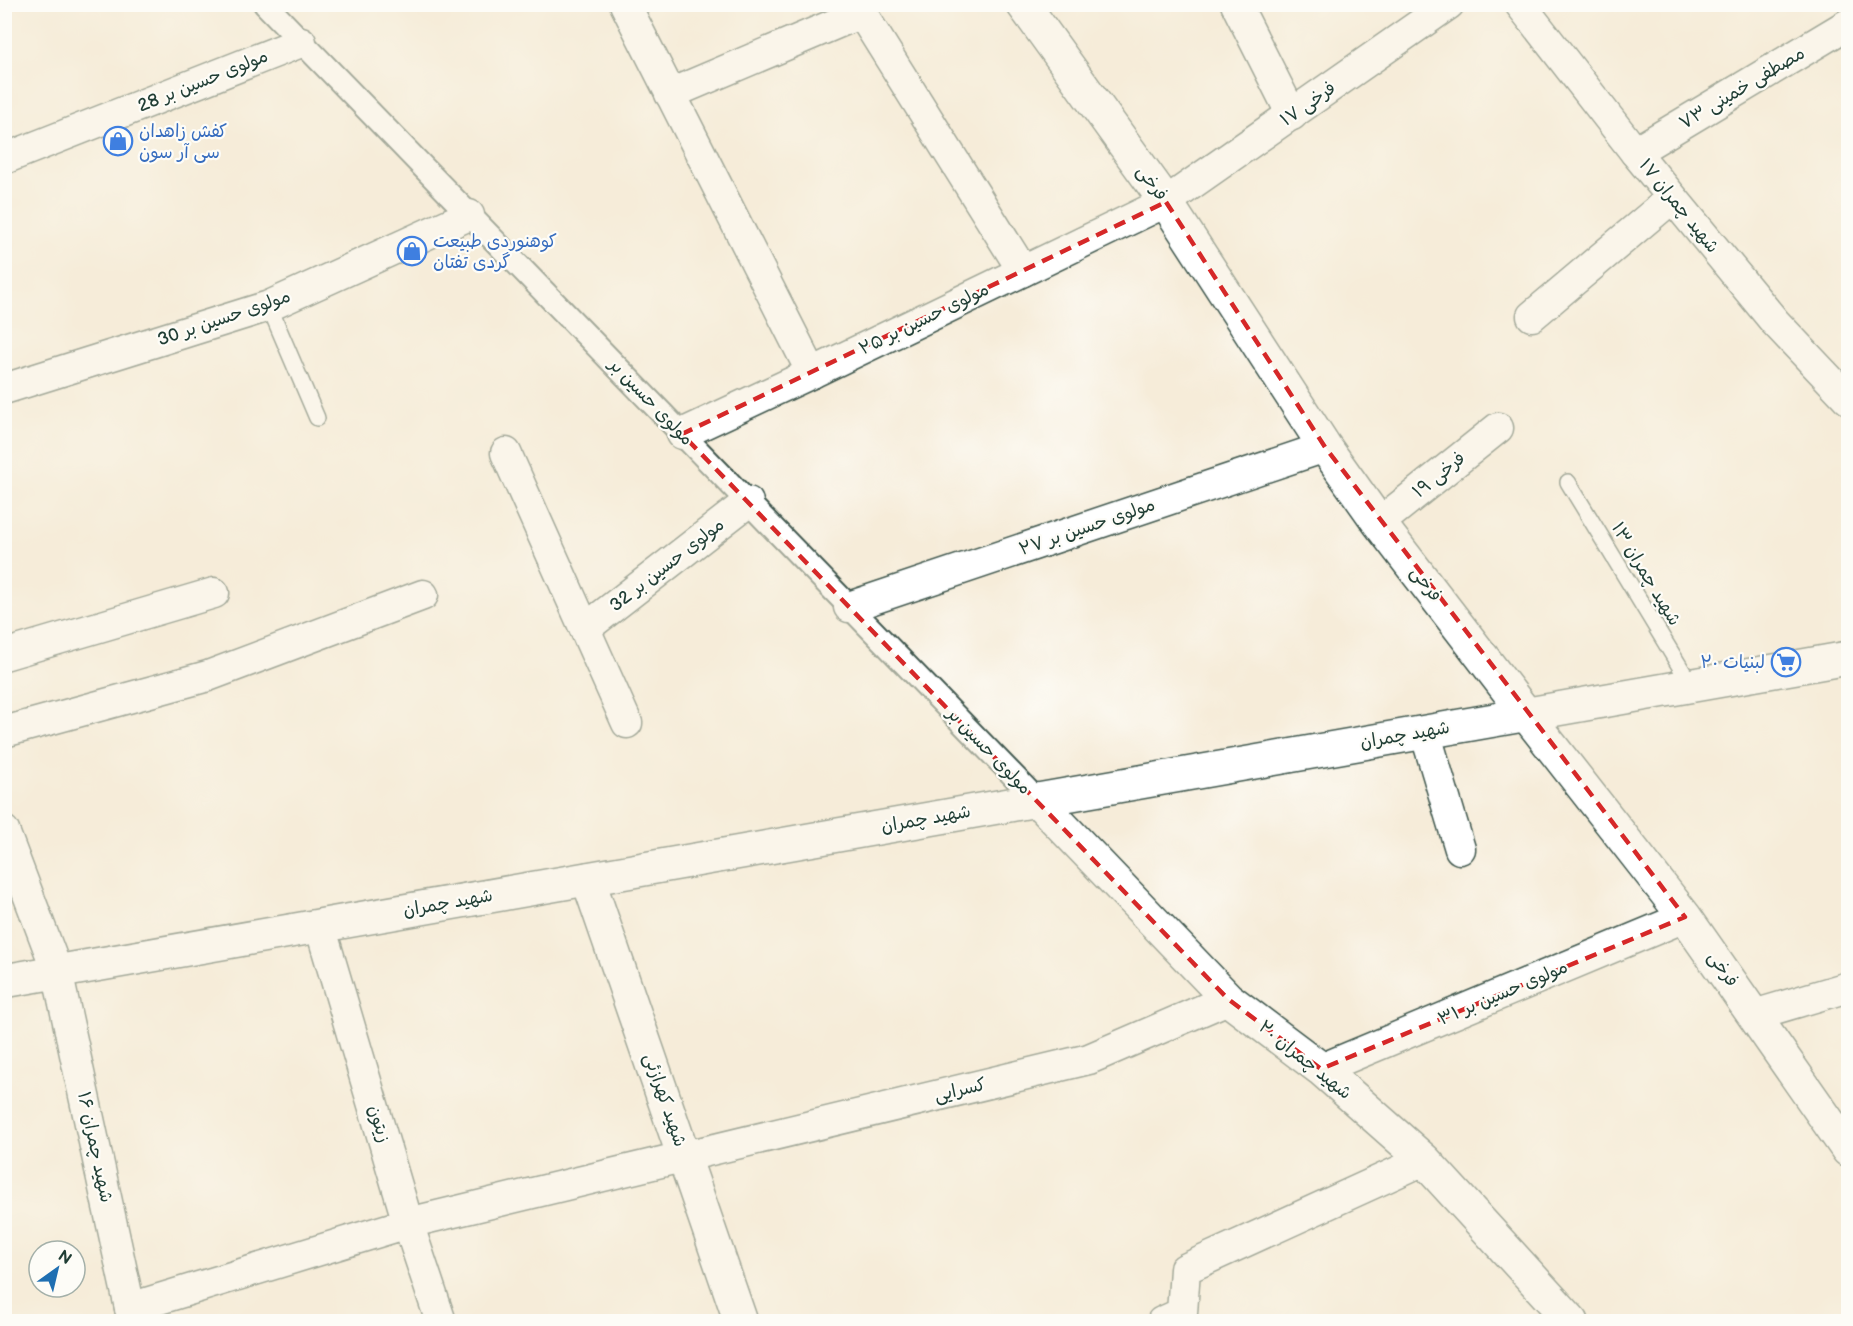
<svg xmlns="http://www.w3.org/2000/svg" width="1853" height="1326" viewBox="0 0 1853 1326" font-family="'Balsamiq Sans','Playpen Sans Arabic',sans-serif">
  <rect width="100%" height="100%" fill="#fdfcf7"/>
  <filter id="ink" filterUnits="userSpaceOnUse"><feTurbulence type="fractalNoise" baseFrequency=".0167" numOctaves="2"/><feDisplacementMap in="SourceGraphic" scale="12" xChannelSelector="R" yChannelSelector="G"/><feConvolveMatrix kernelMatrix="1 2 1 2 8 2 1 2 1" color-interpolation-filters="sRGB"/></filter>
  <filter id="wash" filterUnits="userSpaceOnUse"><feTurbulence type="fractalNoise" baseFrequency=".008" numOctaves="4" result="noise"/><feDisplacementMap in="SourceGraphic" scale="24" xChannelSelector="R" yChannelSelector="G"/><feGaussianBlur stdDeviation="1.35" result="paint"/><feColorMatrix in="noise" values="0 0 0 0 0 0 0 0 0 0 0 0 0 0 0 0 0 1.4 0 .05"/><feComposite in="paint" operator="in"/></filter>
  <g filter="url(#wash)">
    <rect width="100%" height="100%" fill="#f6ecd9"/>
  </g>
  <g filter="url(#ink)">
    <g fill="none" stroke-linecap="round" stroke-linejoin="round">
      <g stroke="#3f574d" stroke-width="18">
        <g id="service">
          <path d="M269,306l48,112"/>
          <path d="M1568,482l123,203"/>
        </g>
      </g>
      <g stroke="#3f574d" stroke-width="26">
        <path id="pedestrian" d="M265,4l772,796"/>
      </g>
      <g stroke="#3f574d" stroke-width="33">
        <g id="minor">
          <path d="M625,4l187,369"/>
          <path d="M856,4l167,267"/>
          <path d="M1236,4l56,111"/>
          <path d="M1520,4l115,148 140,170 73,77"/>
          <path d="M670,94l191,-81"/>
          <path d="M1635,152l213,-128"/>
          <path d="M4,159l297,-117"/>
          <path d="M1532,316l140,-118"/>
          <path d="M4,389l265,-83 200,-91"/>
          <path d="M682,434l130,-61 354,-171 283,-198"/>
          <path d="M506,453l121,270"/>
          <path d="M1379,523l119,-95"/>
          <path d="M849,607l476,-160"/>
          <path d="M586,628l162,-126"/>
          <path d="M4,655l210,-62"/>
          <path d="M4,732l204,-56 215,-81"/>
          <path d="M1425,732l35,117"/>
          <path d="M4,831l53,140 76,351"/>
          <path d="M320,926l88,297 33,99"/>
          <path d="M1754,1015l94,-28"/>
          <path d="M1321,1069l364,-152"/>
          <path d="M130,1308l278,-85 681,-164 139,-60"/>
          <path d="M1162,1322l20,-9 3,-44 239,-109"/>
        </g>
      </g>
      <g stroke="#3f574d" stroke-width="36">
        <g id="tertiary">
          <path d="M1023,4l143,198 159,245 54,76 147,191 159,203 163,233"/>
          <path d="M1037,800l191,199 93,70 103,91 148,162"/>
          <path d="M588,879l153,443"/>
          <path d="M4,981l1844,-323"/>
        </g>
      </g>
      <use href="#service" stroke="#fff" stroke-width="15"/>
      <use href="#pedestrian" stroke="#fff" stroke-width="22"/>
      <use href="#minor" stroke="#fff" stroke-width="30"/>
      <use href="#tertiary" stroke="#fff" stroke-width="33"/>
    </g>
  </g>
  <path d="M0 0H1853V1326H0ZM1166,202l159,245 360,470 -364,152 -93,-70 -546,-565z" fill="#f6ecd9" fill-opacity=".55" fill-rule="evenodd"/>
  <path fill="none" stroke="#d62828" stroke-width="4.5" stroke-dasharray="12 8" stroke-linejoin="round" d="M1166,202l159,245 360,470 -364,152 -93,-70 -546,-565z"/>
  <defs>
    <g id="shop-ring" transform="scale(1.5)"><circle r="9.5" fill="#fdfcf7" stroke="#3f7fe0" stroke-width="1.5"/><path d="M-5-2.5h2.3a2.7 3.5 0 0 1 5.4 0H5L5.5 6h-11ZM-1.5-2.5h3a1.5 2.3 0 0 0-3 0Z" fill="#3f7fe0"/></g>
    <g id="supermarket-ring" transform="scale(1.5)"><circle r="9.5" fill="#fdfcf7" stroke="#3f7fe0" stroke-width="1.5"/><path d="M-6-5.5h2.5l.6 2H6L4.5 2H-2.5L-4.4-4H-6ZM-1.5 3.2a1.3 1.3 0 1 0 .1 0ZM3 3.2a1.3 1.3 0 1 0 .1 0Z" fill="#3f7fe0"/></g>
  </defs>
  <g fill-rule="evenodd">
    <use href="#shop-ring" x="118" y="141"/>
    <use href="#shop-ring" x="412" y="251"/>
    <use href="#supermarket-ring" x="1786" y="662"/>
  </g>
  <g text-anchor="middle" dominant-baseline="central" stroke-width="4.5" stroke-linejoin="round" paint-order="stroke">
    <g font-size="18" fill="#1f3d34" stroke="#fdfcf7">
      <text transform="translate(203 81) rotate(-22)">مولوی حسین بر 28</text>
      <text transform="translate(1742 88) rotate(-31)">مصطفی خمینی ۷۳</text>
      <text transform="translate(1308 104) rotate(-35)">فرخی ۱۷</text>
      <text transform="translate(1152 183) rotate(54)">فرخی</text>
      <text transform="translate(1679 206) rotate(51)">شهید چمران ۱۷</text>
      <text transform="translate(224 318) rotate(-19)">مولوی حسین بر 30</text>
      <text transform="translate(924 319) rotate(-26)">مولوی حسین بر ۲۵</text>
      <text transform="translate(651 402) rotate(46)">مولوی حسین بر</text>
      <text transform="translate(1439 475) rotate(-39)">فرخی ۱۹</text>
      <text transform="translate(1087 527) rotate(-19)">مولوی حسین بر ۲۷</text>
      <text transform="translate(667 565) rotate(-38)">مولوی حسین بر 32</text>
      <text transform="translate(1646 574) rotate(59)">شهید چمران ۱۳</text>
      <text transform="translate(1426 584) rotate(53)">فرخی</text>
      <text transform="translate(1405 735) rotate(-10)">شهید چمران</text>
      <text transform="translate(989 751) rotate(46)">مولوی حسین بر</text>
      <text transform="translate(926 819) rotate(-10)">شهید چمران</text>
      <text transform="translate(448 903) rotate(-10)">شهید چمران</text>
      <text transform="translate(1723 969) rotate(55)">فرخی</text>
      <text transform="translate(1503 993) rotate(-23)">مولوی حسین بر ۳۱</text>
      <text transform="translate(1305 1060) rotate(39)">شهید چمران ۲۰</text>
      <text transform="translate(960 1090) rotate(-13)">کسرایی</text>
      <text transform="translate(665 1100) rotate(71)">شهید کهرازئی</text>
      <text transform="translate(379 1124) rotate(73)">زیتون</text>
      <text transform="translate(95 1147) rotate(78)">شهید چمران ۱۶</text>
    </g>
    <g font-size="18" fill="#366cbe" stroke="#fdfcf7" text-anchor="start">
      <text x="139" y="131">کفش زاهدان<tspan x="139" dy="21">سی آر سون</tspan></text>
      <text x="433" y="241">کوهنوردی طبیعت<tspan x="433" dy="21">گردی تفتان</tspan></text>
      <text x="1765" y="662" text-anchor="end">لبنیات ۲۰</text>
    </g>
  </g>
  <rect width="1853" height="1326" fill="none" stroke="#fdfcf7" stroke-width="24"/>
  <g transform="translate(57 1269) rotate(34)"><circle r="28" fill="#fdfcf7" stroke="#a4b0a9" stroke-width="1.5"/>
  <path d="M0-4.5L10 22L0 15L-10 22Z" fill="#1f6fb2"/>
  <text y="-9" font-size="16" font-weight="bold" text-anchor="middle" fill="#1f3d34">N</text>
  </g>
</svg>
